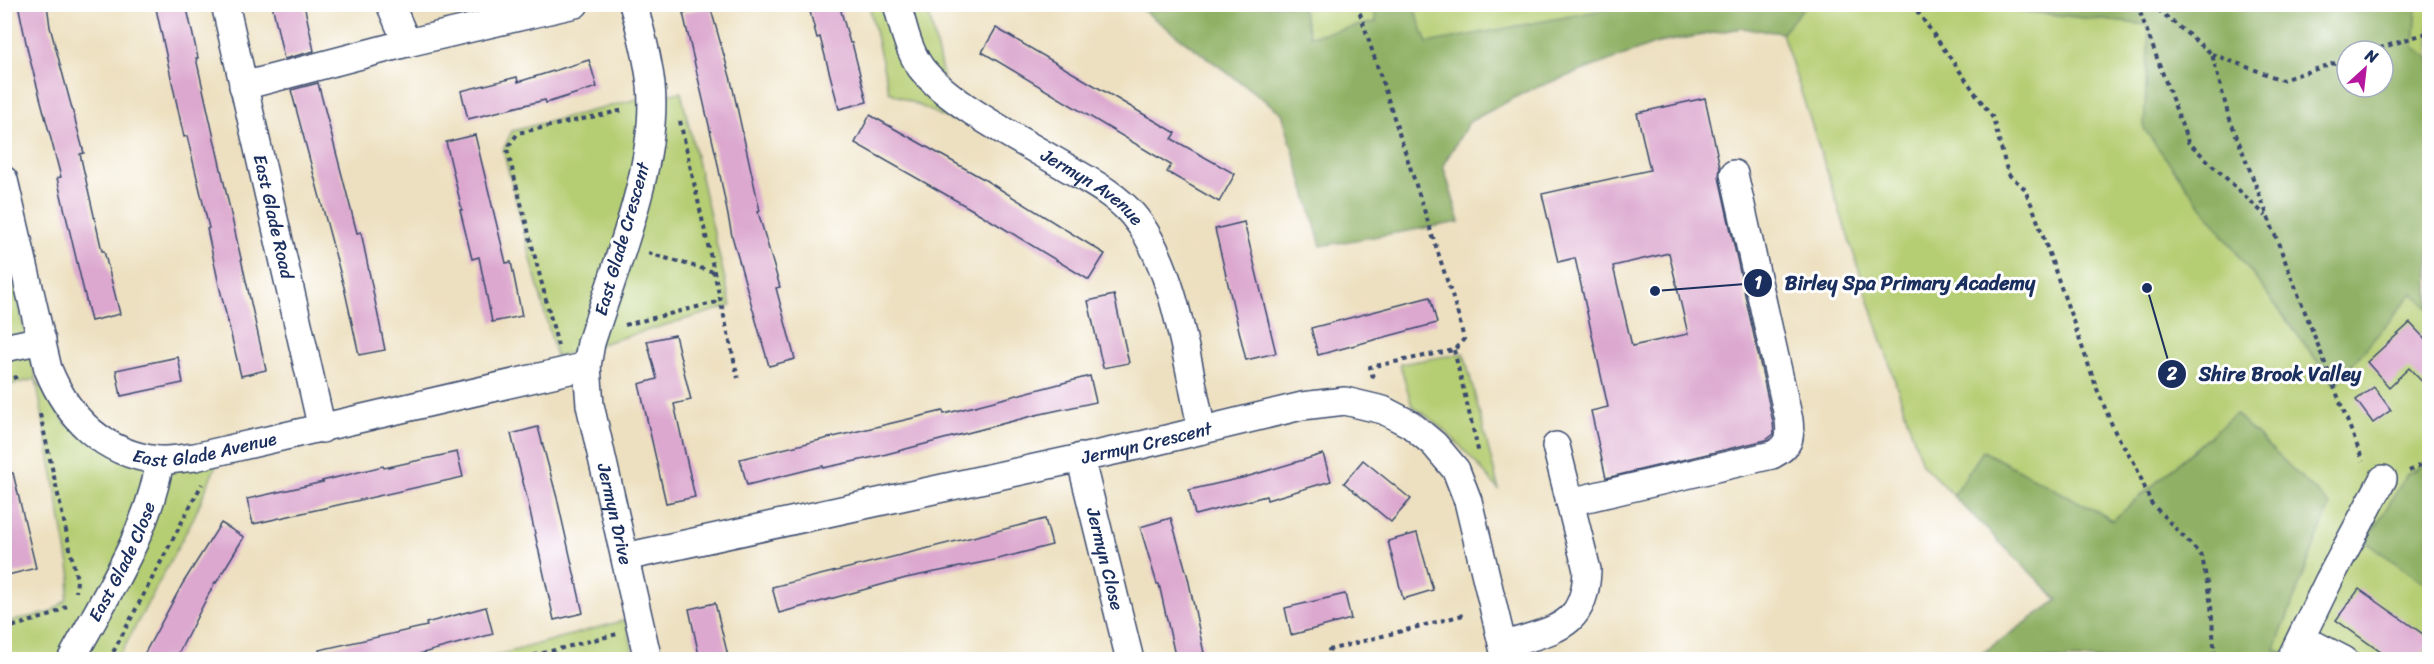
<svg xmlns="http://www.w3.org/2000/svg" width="2434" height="664" viewBox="0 0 2434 664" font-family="Sriracha,sans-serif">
  <rect width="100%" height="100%" fill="#fff"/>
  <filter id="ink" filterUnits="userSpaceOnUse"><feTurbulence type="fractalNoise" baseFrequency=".0167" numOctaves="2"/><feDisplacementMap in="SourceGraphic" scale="12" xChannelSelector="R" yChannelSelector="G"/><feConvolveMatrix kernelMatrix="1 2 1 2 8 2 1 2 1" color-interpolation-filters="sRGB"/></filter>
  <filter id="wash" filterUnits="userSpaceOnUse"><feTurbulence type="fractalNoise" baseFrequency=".008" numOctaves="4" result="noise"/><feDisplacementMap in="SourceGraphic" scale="24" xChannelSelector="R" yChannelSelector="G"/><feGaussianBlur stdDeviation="1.35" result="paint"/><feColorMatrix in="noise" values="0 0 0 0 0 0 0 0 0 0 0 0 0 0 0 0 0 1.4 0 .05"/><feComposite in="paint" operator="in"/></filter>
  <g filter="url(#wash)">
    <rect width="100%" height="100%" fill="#ede0c0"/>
    <g fill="#b6ce73" stroke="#687e68" stroke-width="1.5" fill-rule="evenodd">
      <path d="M869,5h58l26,116 -64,-29z"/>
      <path d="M1136,5h1293v654h-455l84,-59 -136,-136 -144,-443 -496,92zM2347,51h36v36h-36z"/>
      <path d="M681,92l50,214 -175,51 -53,-207 9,-19 122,-31z"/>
      <path d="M11,269l25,110 31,46 150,38 -23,54 -76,142h-113l-1,-37 45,-9 17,-13 5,-23 -35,-198 -31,7v-115z"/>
      <path d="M1464,353l35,137c-27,-32 -52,-62 -87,-84l-12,-42z"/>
      <path d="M626,620l9,40h-156z"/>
    </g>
    <g fill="#90b165" stroke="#567062" stroke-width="1.5" fill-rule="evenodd">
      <path d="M1804,4l1,2 -23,27 -41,-5 -84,15 -130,48 -58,31 -26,43 17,57 -139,24 -39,-133 -146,-108h165l9,31 66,-14 -2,-17h39l14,38 202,-38z"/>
      <path d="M1964,5h453l-3,42 16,11 -1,251 -16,-16 -78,92 -191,-256 5,-104zM2347,51h36v36h-36z"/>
      <path d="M2235,414l95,91 -55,144 21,10h-322l84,-59 -105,-104 30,-45 130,69z"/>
      <path d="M2429,462v124l-63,-44 41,-68z"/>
    </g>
    <g id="blocks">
      <g fill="#dca8cf" fill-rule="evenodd">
        <path d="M18,4h29l3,23 34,126 -4,1 22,97h2l16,63 -29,7 -34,-143 4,-1 -33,-125z"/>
        <path d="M155,4h31l12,54h-2l70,312 -25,6 -22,-91 -12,-56 2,-1 -22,-92 -3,1z"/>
        <path d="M272,4h32l10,47 -30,8z"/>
        <path d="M808,4h31l11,39h2l15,59 -28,7 -19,-72 -3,1z"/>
        <path d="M710,6l21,74 29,131 -2,1 22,75 -4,1 19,71 -26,7 -37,-130 -15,-76 -34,-147z"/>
        <path d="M996,28l154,90 26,15 -4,6 63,35 -16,28 -52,-30 4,-7 -189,-113z"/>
        <path d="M589,60l8,27 -51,16 -1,-3 -77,19 -7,-28 56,-14 1,5z"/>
        <path d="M318,83l39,150 4,-1 24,118 -26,5 -15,-68 -53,-197z"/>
        <path d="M1705,98l15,69 -1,10 54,245 1,12 -8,6 -160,38 -15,-67 17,-4 -33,-149 -17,4 -16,-68 108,-24 -13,-57zM1669,253l19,81 -56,12 -19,-80z"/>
        <path d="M870,115l112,63 123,76 -16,26 -109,-66 -125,-71z"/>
        <path d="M475,135l31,128 5,-1 11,54 -30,6 -13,-65 -7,2 -12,-49h2l-16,-68z"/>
        <path d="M1244,222l32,131 -30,7 -31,-131z"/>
        <path d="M1114,295l15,68 -26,5 -15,-67z"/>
        <path d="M1430,297l7,26 -119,32 -7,-27z"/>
        <path d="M2410,323l20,21v46l-21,-22 -20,19 -22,-25z"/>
        <path d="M675,335l16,65 -17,4 21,93 -29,6 -27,-119 18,-5 -10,-38z"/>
        <path d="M178,357l5,26 -62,13 -5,-26z"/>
        <path d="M1090,376l6,26 -60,13 -157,41 -56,12v-2l-76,19 -7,-26 203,-48 1,3z"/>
        <path d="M2374,387l17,23 -18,13 -17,-23z"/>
        <path d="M538,427l19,71 26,115 -29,7 -26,-118 -17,-68z"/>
        <path d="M457,452l6,25 -210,47 -6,-25 76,-17 -1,-1 61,-15 1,2z"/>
        <path d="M1323,454l8,27 -64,19 -1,-4 -71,19 -6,-25 57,-13z"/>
        <path d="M1363,460l48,39 -20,23 -47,-39z"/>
        <path d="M13,473l23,95 -32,8v-102z"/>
        <path d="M1171,518l17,60 16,75 -28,7 -17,-76h-2l-17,-57z"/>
        <path d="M1045,519l7,26 -58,15 -88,18 -127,35 -7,-26z"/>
        <path d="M221,523l23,14 -28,46 -1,-1 -40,78h-34l42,-77z"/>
        <path d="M1417,533l16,57 -30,9 -15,-58z"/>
        <path d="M2359,589l71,50v4l-13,17h-25l-56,-40z"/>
        <path d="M1345,594l6,25 -60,16 -6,-27z"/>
        <path d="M715,603l13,53 -28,4 -11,-51z"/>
        <path d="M486,607l7,27 -74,20 1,3 -12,3h-88l-1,-10 108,-24 -1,-3z"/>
      </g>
    </g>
  </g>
  <g filter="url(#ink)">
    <use href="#blocks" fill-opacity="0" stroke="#3a4a6d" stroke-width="1.5"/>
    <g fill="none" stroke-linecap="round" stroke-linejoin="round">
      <g stroke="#3a4a6d" stroke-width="30">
        <g id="minor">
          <path id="s1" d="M225,4l97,425"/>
          <path d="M390,4l17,39"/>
          <path id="s2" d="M633,4c8,27 15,54 18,81 8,77 -37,185 -60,258l-4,23 3,39 58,255"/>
          <path id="s3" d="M897,4c6,22 11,46 24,64 30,38 107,76 150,102 22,13 45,25 62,45 43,51 54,150 69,215"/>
          <path d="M243,86l164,-43 168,-39"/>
          <path id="s4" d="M4,180l44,189c20,49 55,84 109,91 12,1 26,-2 38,-3l392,-91"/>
          <path d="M4,348l38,-8"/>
          <path id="s5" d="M1080,457l50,203"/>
          <path d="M1570,502l202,-47c18,-9 19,-17 17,-35l-55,-246"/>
          <path id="s6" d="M625,557l516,-112 161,-39 43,-5 38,9 27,14 24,20 22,26 12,31 38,159"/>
          <path d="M1503,646c48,-17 82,-15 84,-76l-31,-124"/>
          <path id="s7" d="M71,660c34,-64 78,-128 89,-200"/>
          <path d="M2290,660l39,-80 54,-101"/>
          <path d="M2291,660l26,-14 27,14"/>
        </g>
      </g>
      <g stroke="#3a4a6d" stroke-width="4" stroke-dasharray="4.5 4.5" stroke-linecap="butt">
        <path d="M1357,4l100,307 7,28 -10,11 -84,17 4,14"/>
        <path d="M1912,4l81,114 15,56 16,14 9,20 64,181 18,43 20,32 16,39 51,53 9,49 4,55"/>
        <path d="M2137,4l51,138 78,74"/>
        <path d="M2151,4l61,50 16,60 135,347"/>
        <path d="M2371,51l59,-19"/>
        <path d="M2212,54l70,26 65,-21"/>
        <path d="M4,74l7,27 -7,6"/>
        <path d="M680,121l58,257"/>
        <path d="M648,253l66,19"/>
        <path d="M625,325l96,-24"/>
        <path d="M558,346l-51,-197 11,-16 106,-23"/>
        <path d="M1454,350l25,104"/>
        <path d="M4,380l17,-4"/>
        <path d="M40,414l37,166 -1,12"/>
        <path d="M2409,471l21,-11"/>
        <path d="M4,629l48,-14 16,-10"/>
        <path d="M109,660l93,-176"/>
        <path d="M516,660l101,-26"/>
        <path d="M1331,660l-2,-10 138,-36"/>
      </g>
      <use href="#minor" stroke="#fff" stroke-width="27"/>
    </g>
  </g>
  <g text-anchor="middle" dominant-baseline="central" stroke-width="6" stroke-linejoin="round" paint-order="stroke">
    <g font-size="18" fill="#1b2f5e" stroke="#fff">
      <text stroke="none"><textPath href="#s3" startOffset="278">Jermyn Avenue</textPath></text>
      <text stroke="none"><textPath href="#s1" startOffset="218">East Glade Road</textPath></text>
      <text transform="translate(622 239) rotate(-74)">East Glade Crescent</text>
      <text stroke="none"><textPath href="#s6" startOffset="534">Jermyn Crescent</textPath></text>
      <text stroke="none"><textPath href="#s4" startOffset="392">East Glade Avenue</textPath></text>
      <text stroke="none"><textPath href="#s2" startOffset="524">Jermyn Drive</textPath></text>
      <text stroke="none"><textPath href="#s5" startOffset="105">Jermyn Close</textPath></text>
      <text stroke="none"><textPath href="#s7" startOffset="111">East Glade Close</textPath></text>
    </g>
  </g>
  <path fill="none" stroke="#1b2f5e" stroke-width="2" d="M1655 291L1758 283M2147 288L2172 374"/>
  <g fill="#1b2f5e" stroke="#fff" stroke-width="2">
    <circle cx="1655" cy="291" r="6"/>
    <circle cx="2147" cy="288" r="6"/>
    <circle cx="1758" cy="283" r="15"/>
    <circle cx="2172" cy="374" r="15"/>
  </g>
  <g font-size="18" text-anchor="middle" font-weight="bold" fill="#fff">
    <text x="1758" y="289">1</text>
    <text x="2172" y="380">2</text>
  </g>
  <g font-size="20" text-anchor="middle" font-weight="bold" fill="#1b2f5e" stroke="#fff" stroke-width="6" stroke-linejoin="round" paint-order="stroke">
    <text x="1910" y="290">Birley Spa Primary Academy</text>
    <text x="2280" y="381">Shire Brook Valley</text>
  </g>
  <rect width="2434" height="664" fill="none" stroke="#fff" stroke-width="24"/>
  <g transform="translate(2365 69) rotate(27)"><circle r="28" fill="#ffffff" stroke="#a4acbf" stroke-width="1.5"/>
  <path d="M0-4.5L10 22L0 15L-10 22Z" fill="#b5179e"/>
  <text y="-9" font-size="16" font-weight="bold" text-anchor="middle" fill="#1b2f5e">N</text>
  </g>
</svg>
